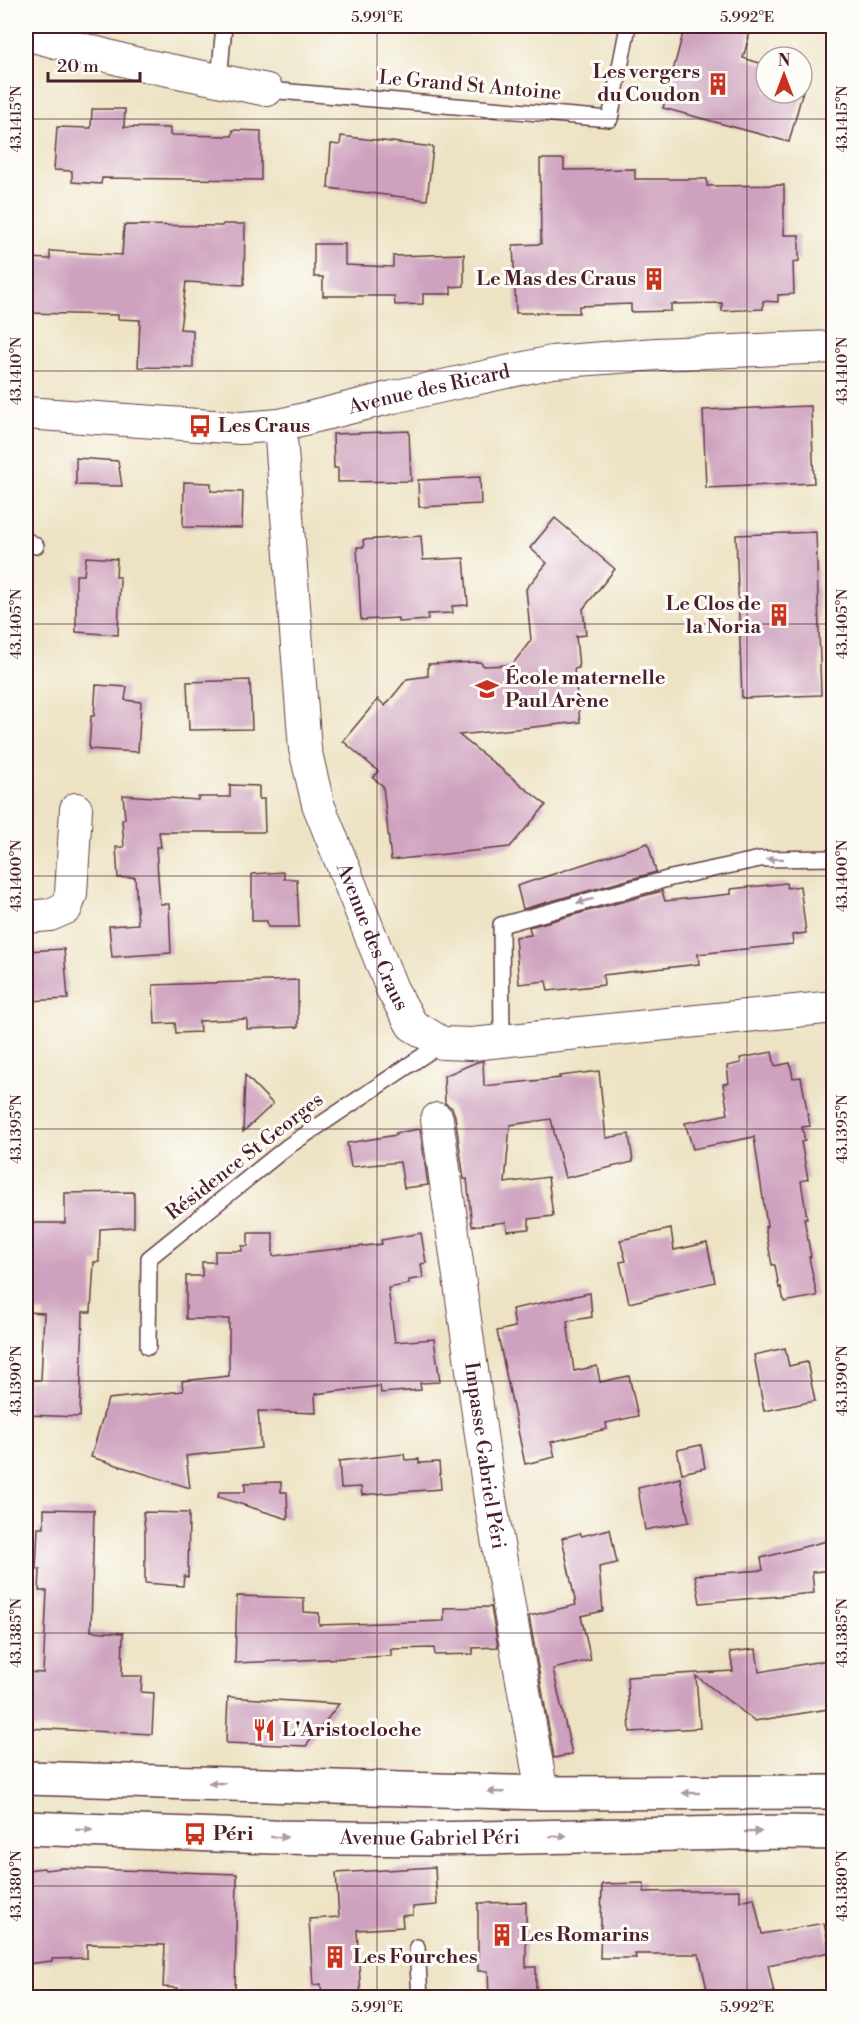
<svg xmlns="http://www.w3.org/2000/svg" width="859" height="2023" viewBox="0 0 859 2023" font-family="'Libre Bodoni',serif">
  <rect width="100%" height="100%" fill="#fdfcf7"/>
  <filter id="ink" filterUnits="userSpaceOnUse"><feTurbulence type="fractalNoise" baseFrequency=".0167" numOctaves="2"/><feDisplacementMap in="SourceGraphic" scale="12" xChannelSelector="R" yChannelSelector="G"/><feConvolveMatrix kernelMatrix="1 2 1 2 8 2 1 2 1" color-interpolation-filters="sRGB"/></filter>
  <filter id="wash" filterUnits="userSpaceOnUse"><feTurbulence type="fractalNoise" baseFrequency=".008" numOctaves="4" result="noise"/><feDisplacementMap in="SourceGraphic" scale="24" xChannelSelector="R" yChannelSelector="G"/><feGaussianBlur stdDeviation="1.35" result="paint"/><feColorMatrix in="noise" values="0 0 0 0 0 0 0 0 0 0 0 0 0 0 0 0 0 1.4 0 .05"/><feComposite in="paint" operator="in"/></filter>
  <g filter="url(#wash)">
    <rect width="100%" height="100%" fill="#ede3c4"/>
    <g id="blocks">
      <g fill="#cea1be">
        <path d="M685,26h67l-9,32 23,7v28h36v-19l5,2 -18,66 -126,-34z"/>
        <path d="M92,109h33l-1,18 46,1v7l62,1 1,-6 28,1v49l-159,-2 -1,6 -29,-2v-11l-18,-1 3,-43 34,1z"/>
        <path d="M341,136l92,11 -6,53 -99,-12 3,-44 9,1z"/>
        <path d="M540,159h24v11l71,-1v10h72v7l77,-1v50h15v26l-6,1 1,32 -16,1v7l-15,-1v8l-41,2v-8l-51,1v7l-40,1v-8l-52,2v7h-63l-3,-68 28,-1z"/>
        <path d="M223,224h22l-1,61 -58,-3 -6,47 13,1v38l-55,-1 2,-47 -22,-1v-4l-92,-2v-55l24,1v-8l72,4 2,-30 98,1z"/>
        <path d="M314,244h31v21l48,2v-11l71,-2v32l-13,1v7h-28v10l-28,1 -1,-9h-71v-19h-9z"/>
        <path d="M811,406l3,77 -108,5 -3,-78z"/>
        <path d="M409,431l2,50 -73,1v-14h-4l-1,-34z"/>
        <path d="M76,458l42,3 4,25 -46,-1z"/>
        <path d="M480,477l1,27 -62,3 -1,-27z"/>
        <path d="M184,482l27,1v8l32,1 -1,36 -59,-1z"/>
        <path d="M555,518l60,51 -32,40 3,26 -10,1 3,32 -5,1 6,53 -121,13 87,70 -36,42 -119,13 -8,-74 -10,-8 5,-7 -35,-30 35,-42 7,7 22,-27 21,-3v-12l52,-2 4,4 28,-1 19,-25 -5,-51 21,-26 -17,-15z"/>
        <path d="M816,532l5,163 -79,3 -6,-163z"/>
        <path d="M421,536l2,24 41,-2 4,47 -16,1 1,7 -25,1v6l-30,2v-4l-37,2 -4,-73h7l-1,-7z"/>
        <path d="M86,557l31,2 -1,18h4l-2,58 -42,-3v-57h8z"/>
        <path d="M250,680l2,49 -63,1 -2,-48z"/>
        <path d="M96,685l31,2 -2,13 16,2 -3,50 -49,-3 2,-33h3z"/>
        <path d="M230,785l29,1v13h5l1,33h-106l2,15h-5l4,57h9l2,49 -59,4 -3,-31 29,-2 -3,-47 -17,1 -2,-31h8l-2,-27 3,-1 -2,-24 75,5v-3h32z"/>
        <path d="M648,843l8,29 -133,37 -6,-23z"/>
        <path d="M284,872v7h13l2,48h-31l-1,-6h-15v-47z"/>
        <path d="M786,883l1,5 13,-2 6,47 -14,2 1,9 -95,10 1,10 -96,11 1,10 -56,6 -2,-10 -27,3 -4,-47 16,-2 -2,-8 133,-36 3,10 66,-7v-5z"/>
        <path d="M64,949l4,50 -42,2v-50z"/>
        <path d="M298,980v47l-51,2v-10l-48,2 1,11 -24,1 -1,-10 -20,1 -2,-39z"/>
        <path d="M772,1052l3,14 15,-3 3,15 8,-1 9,49 -8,1 3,14 -4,1 7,37 -7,2 6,37h-3l7,39h-2l8,39 -33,6 -3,-15 -2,1 -4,-23h-3l-7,-38 2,-1 -13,-89 -61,12 -8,-26 43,-9 -5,-30 6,-1 -2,-17 14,-3 -1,-5z"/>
        <path d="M483,1061l1,25 76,-8 -1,-2 40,-5 7,67 23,-4 4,28 -68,16 -14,-59 -41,6 -5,58 43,-6 5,39 -24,3v10l-22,2 -1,-9 -34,4 -5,-47h-3l-9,-63 -3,-8 -7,-5 -1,-27 33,-14z"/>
        <path d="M245,1075l28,29 -30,28z"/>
        <path d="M420,1129l8,56 -24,3 -4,-26 -49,5 -4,-24 49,-8v-2z"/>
        <path d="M134,1192v35l-34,2 -1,33h-5l-3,50h-8l-3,105 -53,-2v-35h14l3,-67 -18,-1v-89h39v-30z"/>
        <path d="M671,1229l3,21 33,-7 8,39 -86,21 -9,-41 6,-1 -6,-21z"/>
        <path d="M248,1233h25v23l109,-12 -1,-4 40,-7 5,30 -5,1 2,14 -14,2v4l-21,4 7,54 39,-3 6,43 -20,1 1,7 -40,3 -1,-7 -65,8 1,19 -58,-2 3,37 -75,8 4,32 -99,-31 17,-58 75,-8 -1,-10 47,-5v-57h-43v-43h16v-14h13v-11h27v-5h6z"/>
        <path d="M590,1293l2,24 -25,4 7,50 23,-5 3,16 29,-6 9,40 -32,7 1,6 -56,13 4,15 -30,7 -28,-133 18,-4 -3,-18z"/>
        <path d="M785,1348l4,18 18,-4 8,39 -51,10 -10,-56z"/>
        <path d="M701,1445l4,23 -23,5 -5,-23z"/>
        <path d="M404,1454l1,6 14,-1v4l20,-1 2,27 -79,6 -1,-8 -20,1 -2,-27z"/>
        <path d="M680,1478l9,44 -44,8 -7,-42z"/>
        <path d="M281,1482v10h6l1,27 -70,-22 1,-5h26v-9z"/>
        <path d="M44,1509l50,1 -3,121 32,2 -1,43h20l-1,16 13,1 -2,41 -126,-6v-56l17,1 4,-82h-8l1,-22h-4l2,-41h6z"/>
        <path d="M143,1512l46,1 -1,64 -4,-1 -1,10 -38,-3v-53z"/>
        <path d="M610,1529l7,34 -18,4 4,44 -22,5 10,44 -38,9 19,85 -18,4 -25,-142 47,-11 -14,-67 18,-5 2,3z"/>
        <path d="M834,1539v31l-22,2 2,21 -114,10 -5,-28 68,-5 -2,-12z"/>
        <path d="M237,1596l67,2v14l15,1v12l125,-4v-13l47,-1 7,40 -25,1v6l-38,1 -1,-7 -43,1v7l-156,7z"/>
        <path d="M756,1649l3,23 75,-13v49l-79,13 -59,-45 4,52 -70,4 -3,-55 106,-6 -3,-19z"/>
        <path d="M228,1697l111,7 -33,42 -80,-3z"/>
        <path d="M435,1867l2,38 -24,2v8l-11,1 1,11 -46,3 4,68h-39l-1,-14 -8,1 -4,-66 30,-2 -3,-44z"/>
        <path d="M44,1868l1,2 17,-2 175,6 -2,124h-58l1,-10 -15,-1 2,-42 -78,-1v14l-35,1v2l-26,3v-94z"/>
        <path d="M644,1883v9l96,-2v11l14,-3 8,36 62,-11 6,29 -62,13 7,33h-66l-10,-44h-64l1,4h-36l2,-74z"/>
        <path d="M526,1902v65h10v31h-47l-1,-27h-10v-68z"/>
      </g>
    </g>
  </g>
  <g filter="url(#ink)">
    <use href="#blocks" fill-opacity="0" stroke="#623c42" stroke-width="1.5"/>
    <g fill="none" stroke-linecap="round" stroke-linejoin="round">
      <g stroke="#623c42" stroke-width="18">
        <g id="lane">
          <path d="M219,80l5,-54"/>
          <path d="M267,90l343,29 18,-93"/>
          <path d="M26,540l10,6"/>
          <path d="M502,1041l-1,-116 170,-47 89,-19 74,-1"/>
          <path d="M148,1347l1,-89 138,-111 155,-104"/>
          <path d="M417,1947l3,51"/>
        </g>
      </g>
      <g stroke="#623c42" stroke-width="34">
        <g id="street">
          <path d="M26,34l108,29 133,27"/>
          <path id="s1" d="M26,413l215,15 39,-3 113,-28 159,-35 104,-8 178,-7"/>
          <path id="s2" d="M280,425l25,324 13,55 74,185 20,36 30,18 30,1 362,-37"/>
          <path d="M26,917l24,-2 16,-7 5,-14 5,-85"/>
          <path id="s3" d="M437,1119l53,380 52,294"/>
        </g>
      </g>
      <g stroke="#623c42" stroke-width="36">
        <g id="primary">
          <path d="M26,1778l516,15 292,-1"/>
          <path id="s4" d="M26,1828l247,9 152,2 361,-7 48,1"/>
        </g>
      </g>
      <use href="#lane" stroke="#fff" stroke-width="15"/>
      <use href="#street" stroke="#fff" stroke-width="32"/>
      <use href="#primary" stroke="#fff" stroke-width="33"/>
    </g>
    <defs><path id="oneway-solid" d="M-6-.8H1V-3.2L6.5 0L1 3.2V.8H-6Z" transform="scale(1.5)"/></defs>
    <g fill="#ae9aa0">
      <use href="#oneway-solid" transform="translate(775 859) rotate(179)"/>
      <use href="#oneway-solid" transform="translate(585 901) rotate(165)"/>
      <use href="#oneway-solid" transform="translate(217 1783) rotate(-178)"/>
      <use href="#oneway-solid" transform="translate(496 1792) rotate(-178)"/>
      <use href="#oneway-solid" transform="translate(691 1793) rotate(-180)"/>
      <use href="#oneway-solid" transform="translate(84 1830) rotate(2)"/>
      <use href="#oneway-solid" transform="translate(753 1832) rotate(-1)"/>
      <use href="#oneway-solid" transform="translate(558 1836) rotate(-1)"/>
      <use href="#oneway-solid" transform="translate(279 1837) rotate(1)"/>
    </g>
  </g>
  <path fill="none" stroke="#4a1f2b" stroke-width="1.5" stroke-opacity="0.45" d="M377,26v1972M747,26v1972M26,119h808M26,371h808M26,624h808M26,876h808M26,1129h808M26,1381h808M26,1633h808M26,1886h808"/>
  <defs>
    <g id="building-bare" transform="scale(1.8)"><path d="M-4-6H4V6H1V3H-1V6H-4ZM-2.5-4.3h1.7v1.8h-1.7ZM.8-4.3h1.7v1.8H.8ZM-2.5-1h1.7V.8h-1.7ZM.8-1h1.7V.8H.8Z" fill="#c8321e" stroke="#fdfcf7" stroke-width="2.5" paint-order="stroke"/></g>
    <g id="bus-bare" transform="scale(1.8)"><path d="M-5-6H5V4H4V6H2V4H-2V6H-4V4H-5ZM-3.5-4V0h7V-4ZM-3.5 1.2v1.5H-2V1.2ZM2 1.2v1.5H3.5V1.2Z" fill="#c8321e" stroke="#fdfcf7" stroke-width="2.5" paint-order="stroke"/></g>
    <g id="school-bare" transform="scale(1.8)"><path d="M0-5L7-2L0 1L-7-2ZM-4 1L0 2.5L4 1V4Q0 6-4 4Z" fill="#c8321e" stroke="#fdfcf7" stroke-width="2.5" paint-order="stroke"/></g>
    <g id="restaurant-bare" transform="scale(1.8)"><path d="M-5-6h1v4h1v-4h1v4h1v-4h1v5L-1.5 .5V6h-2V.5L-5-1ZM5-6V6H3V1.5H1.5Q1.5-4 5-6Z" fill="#c8321e" stroke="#fdfcf7" stroke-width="2.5" paint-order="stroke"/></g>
  </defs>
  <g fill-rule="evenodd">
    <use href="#building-bare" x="718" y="84"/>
    <use href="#building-bare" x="654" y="279"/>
    <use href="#bus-bare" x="200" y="426"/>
    <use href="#building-bare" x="779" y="615"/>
    <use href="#school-bare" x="487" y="689"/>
    <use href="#restaurant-bare" x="264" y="1730"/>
    <use href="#bus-bare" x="195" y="1834"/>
    <use href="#building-bare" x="502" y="1935"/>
    <use href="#building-bare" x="335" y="1957"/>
  </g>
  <g text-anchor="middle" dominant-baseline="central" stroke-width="6" stroke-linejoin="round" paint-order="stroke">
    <g font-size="20" font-weight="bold" fill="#4a1f2b" stroke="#fdfcf7" text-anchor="start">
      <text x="700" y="72" text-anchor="end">Les vergers<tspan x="700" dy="23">du Coudon</tspan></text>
      <text x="636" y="279" text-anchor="end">Le Mas des Craus</text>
      <text x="218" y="426">Les Craus</text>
      <text x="761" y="604" text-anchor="end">Le Clos de<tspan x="761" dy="23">la Noria</tspan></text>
      <text x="505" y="678">École maternelle<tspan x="505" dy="23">Paul Arène</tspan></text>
      <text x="282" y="1730">L'Aristocloche</text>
      <text x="213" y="1834">Péri</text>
      <text x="520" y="1935">Les Romarins</text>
      <text x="353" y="1957">Les Fourches</text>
    </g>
    <g font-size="20" fill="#4a1f2b" stroke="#fdfcf7">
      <text transform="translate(470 86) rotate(5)">Le Grand St Antoine</text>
      <text stroke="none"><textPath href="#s1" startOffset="408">Avenue des Ricard</textPath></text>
      <text stroke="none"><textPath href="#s2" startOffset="525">Avenue des Craus</textPath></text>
      <text transform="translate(245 1157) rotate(-38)">Résidence St Georges</text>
      <text stroke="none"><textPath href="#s3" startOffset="340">Impasse Gabriel Péri</textPath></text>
      <text stroke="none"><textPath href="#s4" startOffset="404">Avenue Gabriel Péri</textPath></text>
    </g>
  </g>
  <rect width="859" height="2023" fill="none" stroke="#fdfcf7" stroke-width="66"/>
  <g transform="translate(784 75)"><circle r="28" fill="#fdfcf7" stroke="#b5a4a5" stroke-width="1.5"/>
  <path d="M0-4.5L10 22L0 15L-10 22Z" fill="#c8321e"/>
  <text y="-9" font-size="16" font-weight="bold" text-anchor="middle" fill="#4a1f2b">N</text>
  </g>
  <path d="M48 72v9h92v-9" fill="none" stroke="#4a1f2b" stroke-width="3"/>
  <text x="57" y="72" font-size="18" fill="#4a1f2b" stroke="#fdfcf7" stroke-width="4.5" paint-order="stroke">20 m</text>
  <rect x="33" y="33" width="793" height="1957" fill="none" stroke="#4a1f2b" stroke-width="2"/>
  <g font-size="15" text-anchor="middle" fill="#4a1f2b">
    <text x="377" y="22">5.991°E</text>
    <text x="747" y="22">5.992°E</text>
    <text transform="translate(16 119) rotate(-90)" y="5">43.1415°N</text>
    <text transform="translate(842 119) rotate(-90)" y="5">43.1415°N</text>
    <text transform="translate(16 371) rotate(-90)" y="5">43.1410°N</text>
    <text transform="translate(842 371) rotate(-90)" y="5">43.1410°N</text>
    <text transform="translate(16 624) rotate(-90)" y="5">43.1405°N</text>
    <text transform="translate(842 624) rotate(-90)" y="5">43.1405°N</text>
    <text transform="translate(16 876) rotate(-90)" y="5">43.1400°N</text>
    <text transform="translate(842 876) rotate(-90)" y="5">43.1400°N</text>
    <text transform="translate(16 1129) rotate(-90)" y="5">43.1395°N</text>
    <text transform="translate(842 1129) rotate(-90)" y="5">43.1395°N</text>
    <text transform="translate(16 1381) rotate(-90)" y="5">43.1390°N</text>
    <text transform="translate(842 1381) rotate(-90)" y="5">43.1390°N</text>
    <text transform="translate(16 1633) rotate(-90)" y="5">43.1385°N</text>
    <text transform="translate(842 1633) rotate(-90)" y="5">43.1385°N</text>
    <text transform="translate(16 1886) rotate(-90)" y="5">43.1380°N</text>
    <text transform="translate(842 1886) rotate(-90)" y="5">43.1380°N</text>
    <text x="377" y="2012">5.991°E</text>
    <text x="747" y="2012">5.992°E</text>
  </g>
</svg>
